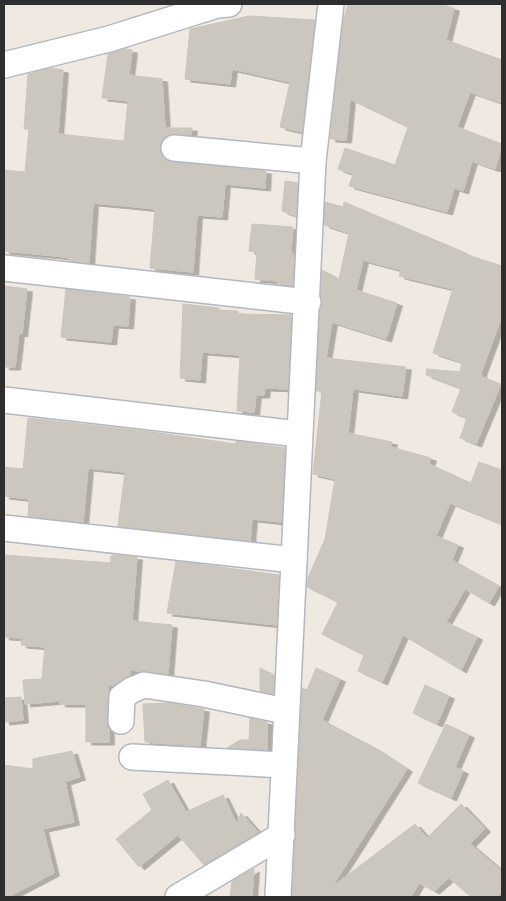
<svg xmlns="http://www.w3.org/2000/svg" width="506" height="901" viewBox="0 0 506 901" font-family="Lato,sans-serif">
  <defs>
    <filter id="shadow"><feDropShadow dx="5.5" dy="3" stdDeviation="0" flood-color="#0004"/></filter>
  </defs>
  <rect width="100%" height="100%" fill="#efe9e1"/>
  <g fill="#cbc7bf" stroke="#cbc5ba" filter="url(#shadow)">
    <path d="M348,4h91l15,4 -8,32 56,20v43l-32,-11 -13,35 45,17 -7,25 -23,-8 -9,30 -9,-3 -7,24 -98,-26 4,-12 -15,-5 7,-21 50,17 13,-38 -58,-28 -4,41 -16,-1 13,-117z"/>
    <path d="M249,16l66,4 -13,112 -22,-5 10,-45 -58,-13 -2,15 -45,-5 5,-50z"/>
    <path d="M125,49l7,1 -3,25 33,4 3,49h27l-1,7 -16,-1 -12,5 -3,8 5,12 8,3 93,9 -1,17 -40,-4 -3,33 -25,-2 -4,57 -43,-4 5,-59 -29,-3 -33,-3 -4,60 -20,-2v-3l-12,-2 -53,-5v-81l21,2 4,-43h-5l4,-55 22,-6 13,2 -5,64 66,7 4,-40 -26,-3 6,-44z"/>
    <path d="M285,181l13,2 -2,33 -14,-5z"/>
    <path d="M325,202l18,5 1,-5 122,51 -1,1 37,12v50l-21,57 1,4 19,7 -25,60 -16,-6 7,-20 -15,-6 9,-24 -35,-13 1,-6 33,3 2,-10 -29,-9 20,-64 -54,-13 2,-6 -38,-10 -7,30 41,13 -11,36 -54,-17 -6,36 80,9 -4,29 -49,-7 -5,44 44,9 -1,5 40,11 -2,6 42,19 8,-21 23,8v54l-52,-21 -14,33 22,9 -6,15 47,26 -10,17 -24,-14 -19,33 31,15 -16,33 -58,-35 -21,47 -24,-11 6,-16 -42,-21 16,-32 -31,-15 1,-9 17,-39 10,-60 -22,-5 9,-83h-6l6,-121 17,9 10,-46 -25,-8z"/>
    <path d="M252,224l41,3 -2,25 3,2 -1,32 -15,-2v-3l-23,-2 2,-27 -8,-1z"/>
    <path d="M4,286l23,3 -5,45 -3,-1 -4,34h-11z"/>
    <path d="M66,289l64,8 -2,29 -15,-1 -2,17 -50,-5z"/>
    <path d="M183,304l36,4v2l19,1v3l53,1 -3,74 -23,-1 -1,7h-8l-2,17 -17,-1 3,-56 -38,-3 -2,28 -20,-2z"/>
    <path d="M28,418l124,14 84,12v-3l49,7 -4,74 -29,-3 -2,22 -132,-15 7,-54 -37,-4 -5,54 -55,-6 1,-17 -25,-3v-29l19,2z"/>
    <path d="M4,555l107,8v-7l4,-1 22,2 -5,64 40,4 -4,49 -38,-4v5l-16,10h-6l1,57h-23v-38h-26v-3l-35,3 -2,-24 19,-1 3,-32 -24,-2 1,-7 -18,-1z"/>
    <path d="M176,561l103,14 -2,50 -110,-12z"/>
    <path d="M260,668l14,7 -1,19 -13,-3z"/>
    <path d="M316,668l24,11 -18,41 53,28 32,21 -75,118 83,-63 12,14 34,-34 24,25 -15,15 32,27v21l-5,5h-26l-22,-19 -15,13 -15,-8 -8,14h-119l10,-209 5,2z"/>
    <path d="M425,685l24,11 -12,28 -24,-11z"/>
    <path d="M21,697l2,23 -19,2v-24z"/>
    <path d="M170,703l34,6 -4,37 -55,-4 -2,-38z"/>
    <path d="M250,718l17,4v28l-40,-2 13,-8h9z"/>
    <path d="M446,724l23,11 -14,32 8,4 -12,27 -33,-15z"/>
    <path d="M72,751l8,26 -15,5 9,40 -31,7 11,44 -46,24h-4v-132l29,4v-10z"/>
    <path d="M168,780l18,32 37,-17 14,29 4,-11 17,19 -54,33 -26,-30 -39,32 -23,-28 36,-29 -9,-16z"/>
    <path d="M254,869l-2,28h-22l2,-16z"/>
  </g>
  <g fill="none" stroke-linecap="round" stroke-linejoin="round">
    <g stroke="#b4b7c1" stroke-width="28">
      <g id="street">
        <path d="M4,65l105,-26 108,-34 12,-1"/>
        <path d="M174,148l139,13"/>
        <path d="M4,268l304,34"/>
        <path d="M4,400l295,34"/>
        <path d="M4,528l290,32"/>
        <path d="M121,721l1,-24 10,-7 12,-5 60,9 81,17"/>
        <path d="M132,757l152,8"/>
        <path d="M178,897l104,-62"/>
        <path d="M278,897l35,-736 18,-157"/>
      </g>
    </g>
    <use href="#street" stroke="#fff" stroke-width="25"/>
  </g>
  <rect width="506" height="901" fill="none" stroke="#2e2e2e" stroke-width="10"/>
</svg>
